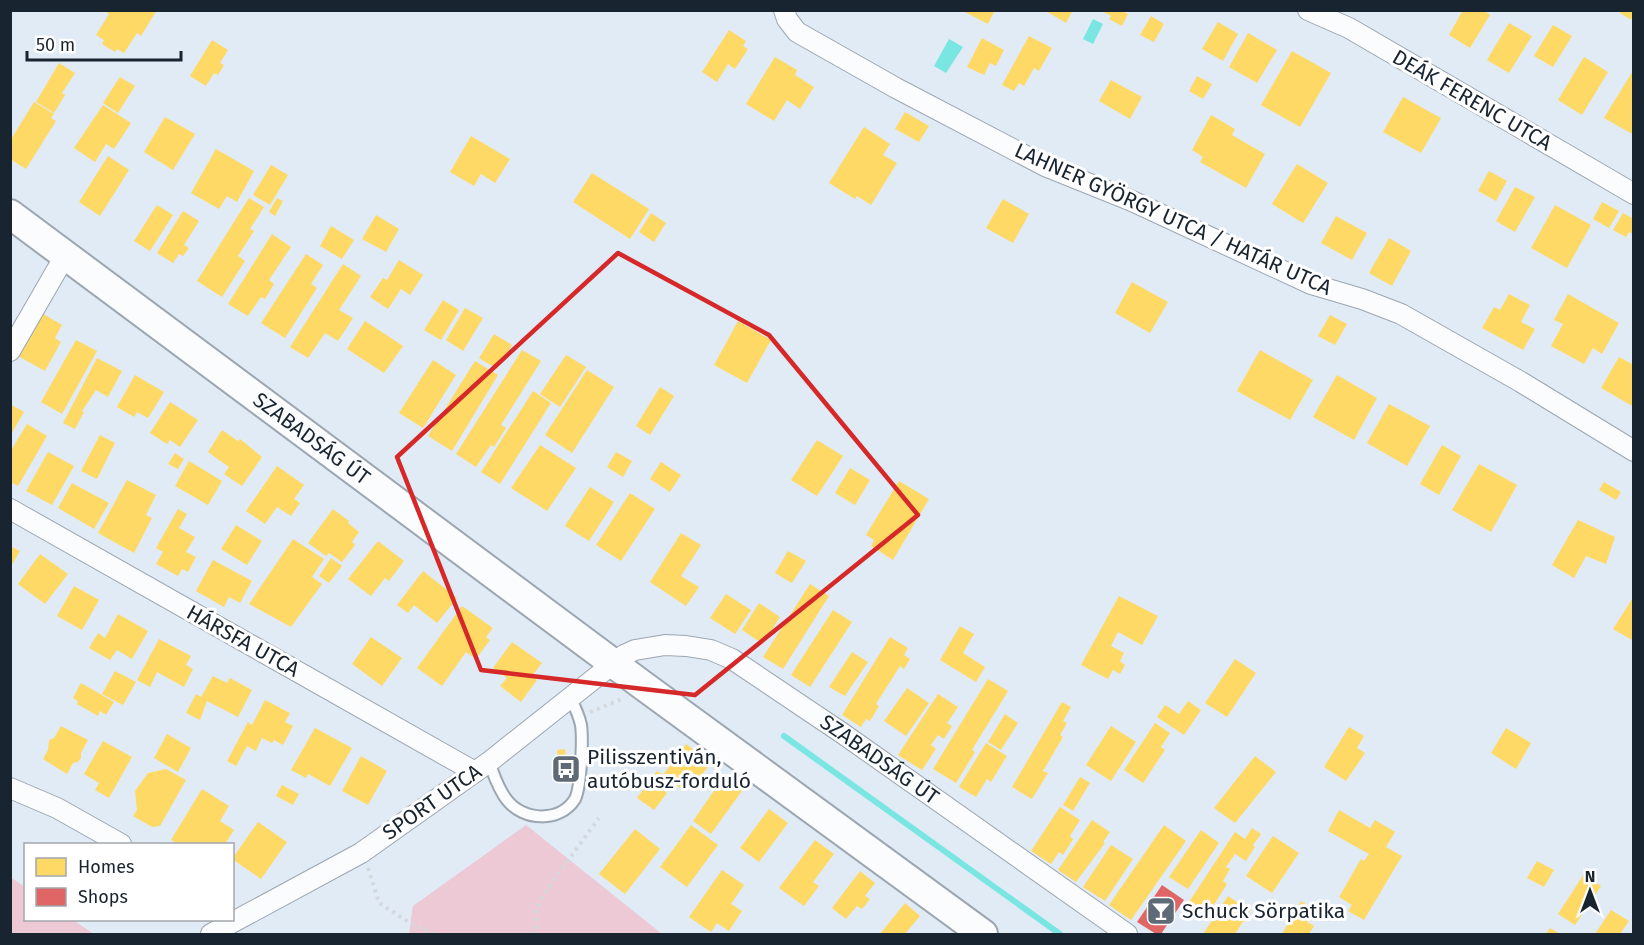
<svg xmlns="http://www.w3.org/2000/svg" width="1644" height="945" viewBox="0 0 1644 945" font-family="'Fira Sans',sans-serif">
  <rect width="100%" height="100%" fill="#e0ebf6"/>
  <g fill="#edc8d5">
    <path d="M526,825l136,109h-253l4,-28z"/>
    <path d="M10,877l15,10 1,33h47l21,14h-83z"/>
  </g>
  <g fill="#7ae6e2">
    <path d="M1093,19l10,5 -10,20 -10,-5z"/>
    <path d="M949,39l14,8 -17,26 -12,-7z"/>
  </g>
  <g fill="#ffd966">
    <path d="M104,10h53l-16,26 -4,-3 -13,20 -7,-4 -2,3 -13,-8 2,-4 -8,-5 13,-21z"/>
    <path d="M961,10h34l-7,14z"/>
    <path d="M1044,10h29l-7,13z"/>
    <path d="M1100,10h26l-1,3 3,1 -6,12 -13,-7 2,-3z"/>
    <path d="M1463,10h20l7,5 -20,33 -21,-13z"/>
    <path d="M1621,10h13l-3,10 -11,-7z"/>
    <path d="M1151,16l13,8 -10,18 -14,-7z"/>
    <path d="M1218,22l20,12 -15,27 -21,-12z"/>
    <path d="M1509,23l23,13 -23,37 -22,-13z"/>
    <path d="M1553,25l19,11 -19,31 -19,-11z"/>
    <path d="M729,30l17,11 -3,5 5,3 -13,20 -7,-5 -11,18 -15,-10z"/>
    <path d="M1248,33l29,17 -20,33 -28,-16z"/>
    <path d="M1029,36l23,12 -13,23 -5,-3 -10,18 -5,-3 -5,8 -12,-6z"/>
    <path d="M982,38l22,12 -8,16 -6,-3 -6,12 -17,-8z"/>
    <path d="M212,40l16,10 -8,13 4,2 -6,10 -4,-2 -8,13 -16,-10z"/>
    <path d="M1292,51l39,22 -31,54 -39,-22z"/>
    <path d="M775,57l22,13 -2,5 19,12 -14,22 -13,-9 -13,21 -28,-17z"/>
    <path d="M1584,57l24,15 -26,43 -24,-15z"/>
    <path d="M59,63l16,10 -13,20 3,2 -11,18 -18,-11z"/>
    <path d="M1634,69v66l-30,-17z"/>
    <path d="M1197,76l15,8 -9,15 -14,-8z"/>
    <path d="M120,77l15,9 -17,27 -15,-10z"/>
    <path d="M1111,80l31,17 -12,22 -31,-18z"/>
    <path d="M1403,97l38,21 -20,35 -38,-21z"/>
    <path d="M34,102l20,12 -3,4 5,3 -30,48 -16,-10v-18z"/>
    <path d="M103,105l28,18 -17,26 -8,-5 -11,18 -21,-14z"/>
    <path d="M905,112l24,14 -10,16 -24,-13z"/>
    <path d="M1211,115l24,14 -3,6 33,19 -19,34 -46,-26 3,-5 -11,-7z"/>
    <path d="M165,117l30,17 -22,36 -29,-18z"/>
    <path d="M864,127l26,17 -7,11 14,8 -26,42 -14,-9 -2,3 -26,-16z"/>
    <path d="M471,136l39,23 -15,24 -14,-9 -7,12 -24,-14z"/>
    <path d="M216,149l38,22 -17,31 -10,-6 -8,13 -28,-16z"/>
    <path d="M108,156l21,14 -29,46 -21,-14z"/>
    <path d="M1297,164l31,19 -25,40 -31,-19z"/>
    <path d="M271,165l17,10 -18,30 -17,-10z"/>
    <path d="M1489,171l18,10 -11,20 -18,-10z"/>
    <path d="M592,173l57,36 -19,30 -57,-37z"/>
    <path d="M1515,187l20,10 -20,35 -19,-11z"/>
    <path d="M249,198l15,9 -14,22 4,2 -16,25 7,5 -23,36 -25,-16z"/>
    <path d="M277,198l6,3 -8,15 -6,-4z"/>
    <path d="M1003,199l26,15 -16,29 -27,-15z"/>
    <path d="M1602,202l17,9 -10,17 -16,-9z"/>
    <path d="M157,205l16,10 -23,36 -16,-10z"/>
    <path d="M1555,205l36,20 -24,43 -36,-20z"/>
    <path d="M183,211l16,10 -15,24 5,3 -6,8 -4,-2 -6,9 -16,-10z"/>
    <path d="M651,213l15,10 -12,19 -15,-10z"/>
    <path d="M1623,213l11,6v15l-5,-2 -3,5 -13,-7z"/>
    <path d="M376,215l23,14 -13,23 -24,-13z"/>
    <path d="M1336,216l31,17 -15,27 -31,-17z"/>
    <path d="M331,226l23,14 -12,19 -22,-13z"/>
    <path d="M272,234l19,13 -22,33 5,4 -9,15 -4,-2 -13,19 -20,-12z"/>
    <path d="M1389,238l22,13 -19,35 -23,-13z"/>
    <path d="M306,254l17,11 -12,19 6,4 -32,50 -24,-15z"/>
    <path d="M399,260l24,15 -13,20 -9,-6 -13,20 -18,-12 13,-19 4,2z"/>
    <path d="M343,264l18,12 -22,34 14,8 -15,23 -13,-8 -17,25 -18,-11z"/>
    <path d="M1132,282l36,20 -18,31 -35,-20z"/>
    <path d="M1509,294l21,11 -9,17 14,7 -12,21 -41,-22 12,-21 6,3z"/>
    <path d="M1568,294l51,29 -17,31 -9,-6 -9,16 -33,-18 12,-22 -9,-4z"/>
    <path d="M443,300l16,10 -18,30 -17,-10z"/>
    <path d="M465,308l18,10 -20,33 -17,-11z"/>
    <path d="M40,312l22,13 -7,13 6,4 -16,29 -29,-16z"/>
    <path d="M1330,315l17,9 -12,21 -17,-9z"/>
    <path d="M365,321l38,25 -19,27 -37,-24z"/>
    <path d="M738,321l33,19 -24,43 -33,-18z"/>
    <path d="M494,334l18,11 -15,24 -18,-11z"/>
    <path d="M76,340l21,11 -35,63 -21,-12z"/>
    <path d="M522,350l19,11 -40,64 5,3 -12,19 -3,-2 -15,22 -20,-13z"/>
    <path d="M1260,350l53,30 -23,40 -53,-29z"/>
    <path d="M566,355l20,12 -26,40 -20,-13z"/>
    <path d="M1619,357l15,8v42l-33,-19z"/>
    <path d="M97,358l25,13 -14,26 -12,-7 -14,21 2,1 -9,17 -12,-6z"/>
    <path d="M433,360l23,15 -33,53 -24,-15z"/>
    <path d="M475,361l23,14 -46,76 -24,-15z"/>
    <path d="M587,370l27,17 -42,66 -27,-18z"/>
    <path d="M135,375l29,17 -16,26 -11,-6 -3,5 -17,-10z"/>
    <path d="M1337,375l40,23 -23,42 -41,-23z"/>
    <path d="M660,387l14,9 -24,39 -14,-9z"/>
    <path d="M533,391l18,12 -51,81 -19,-12z"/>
    <path d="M170,402l28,18 -18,27 -10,-7 -3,4 -17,-11z"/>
    <path d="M10,404l14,8 -14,24z"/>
    <path d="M1389,404l41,22 -23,40 -40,-23z"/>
    <path d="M27,424l20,12 -29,50 -8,-4v-30z"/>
    <path d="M222,430l16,11 2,-2 22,18 -20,29 -18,-12 5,-7 -21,-15z"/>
    <path d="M100,435l15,8 -18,36 -16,-8z"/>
    <path d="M817,440l26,16 -26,40 -26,-16z"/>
    <path d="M540,445l36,23 -29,43 -36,-23z"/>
    <path d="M1442,445l19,11 -22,39 -19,-11z"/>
    <path d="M48,452l26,14 -22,39 -26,-14z"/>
    <path d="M616,452l16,9 -9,16 -16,-10z"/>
    <path d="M175,453l9,6 -6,10 -10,-5z"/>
    <path d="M189,461l33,20 -14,24 -33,-19z"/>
    <path d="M661,462l20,13 -11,17 -20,-13z"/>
    <path d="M1479,464l38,21 -26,47 -39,-22z"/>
    <path d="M277,466l27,19 -10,14 6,4 -9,13 -14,-9 -12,17 -19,-13z"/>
    <path d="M850,468l20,12 -15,25 -20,-12z"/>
    <path d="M127,480l29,15 -10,20 6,3 -18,35 -36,-20z"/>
    <path d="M899,481l30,18 -36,61 -22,-14 3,-6 -8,-5z"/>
    <path d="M1604,482l17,10 -5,8 -17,-10z"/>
    <path d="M72,483l37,20 -15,26 -36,-21z"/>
    <path d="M590,487l24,15 -25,39 -24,-15z"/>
    <path d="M630,493l25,16 -34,52 -25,-16z"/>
    <path d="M178,509l9,5 -8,14 16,9 -9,15 10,5 -8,15 -6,-3 -4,7 -22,-12 7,-12 -7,-4z"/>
    <path d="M333,509l16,12 -1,2 11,9 -7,10 3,3 -13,17 -13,-9 -3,3 -18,-13z"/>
    <path d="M1578,520l37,17 -9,27 -20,-8 -12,22 -22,-13z"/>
    <path d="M236,525l26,16 -15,24 -26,-16z"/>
    <path d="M681,533l20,12 -20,31 18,11 -13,19 -36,-24z"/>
    <path d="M293,539l31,20 -12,18 10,7 -31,43 -42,-23z"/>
    <path d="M378,541l26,20 -15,20 -4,-3 -14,18 -23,-17z"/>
    <path d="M10,546l10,5 -10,17z"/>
    <path d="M788,551l18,10 -14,22 -17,-10z"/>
    <path d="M40,554l28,20 -23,30 -27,-20z"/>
    <path d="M331,558l11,8 -13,17 -10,-7z"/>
    <path d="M213,560l39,21 -12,22 -11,-6 -5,10 -28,-16z"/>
    <path d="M423,571l34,27 -20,25 -23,-18 -6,8 -11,-8z"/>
    <path d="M810,584l19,12 -46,73 -20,-12z"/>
    <path d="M74,586l25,14 -17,30 -25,-14z"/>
    <path d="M726,594l25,16 -16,24 -25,-16z"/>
    <path d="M1119,596l39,20 -16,29 -24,-13 -7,14 13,7 -4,8 5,4 -5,9 -7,-4 -5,9 -27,-14z"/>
    <path d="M1634,596v45l-21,-12z"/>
    <path d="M759,603l21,14 -17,27 -21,-14z"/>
    <path d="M462,606l31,22 -7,9 4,3 -14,19 -10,-7 -24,34 -25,-18z"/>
    <path d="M833,610l19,12 -42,65 -19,-12z"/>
    <path d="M118,614l30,17 -16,28 -15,-9 -7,10 -21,-12 9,-15 7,5z"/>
    <path d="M960,626l14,8 -11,19 22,14 -9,15 -36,-22z"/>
    <path d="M371,637l31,21 -20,28 -30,-22z"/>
    <path d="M890,637l18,11 -4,7 6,4 -6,10 -4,-3 -24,38 3,2 -9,15 -4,-2 -5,8 -19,-12z"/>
    <path d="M159,639l32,17 -5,9 7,4 -9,18 -27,-15 -7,15 -13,-7z"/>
    <path d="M512,642l30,21 -10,13 5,4 -16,22 -21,-16 7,-8 -14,-10z"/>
    <path d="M852,652l16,10 -23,34 -16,-9z"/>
    <path d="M1235,659l21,14 -29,44 -22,-14z"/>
    <path d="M115,671l21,11 -13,23 -21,-11z"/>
    <path d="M213,676l14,7 3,-5 22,12 -14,27 -31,-16 -7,19 -14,-7 10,-19 5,3z"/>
    <path d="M988,679l20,12 -36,59 3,2 -19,31 -23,-14z"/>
    <path d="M81,683l33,19 -8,13 -6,-4 -2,5 -21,-12 1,-3 -5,-3z"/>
    <path d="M907,688l22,15 -23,33 -22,-15z"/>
    <path d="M938,694l20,13 -11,16 5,3 -8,13 -6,-4 -7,10 5,4 -14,21 -24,-15z"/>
    <path d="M265,700l25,13 -5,9 8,4 -10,19 -9,-5 -2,3 -10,-5 -6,13 -9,-5 -11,20 -9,-5 21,-39 4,3z"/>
    <path d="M1188,701l13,9 -17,25 -27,-18 8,-12 14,9z"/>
    <path d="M1062,702l9,5 -8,14 4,2 -7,12 3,2 -20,34 5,2 -16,26 -20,-12z"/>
    <path d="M1005,714l13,9 -17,27 -13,-8z"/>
    <path d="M1155,723l15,10 -9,14 4,3 -22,33 -19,-13z"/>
    <path d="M61,726l27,14 -7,13v5l-3,4 -5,1 -6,11 -24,-15 5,-9 1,-10 5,-2z"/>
    <path d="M1111,726l25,16 -25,39 -25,-16z"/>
    <path d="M1349,727l15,9 -7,12 8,5 -19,28 -22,-14z"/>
    <path d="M315,728l37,20 -22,38 -22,-12 -2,4 -15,-8z"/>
    <path d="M1506,728l25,15 -15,26 -25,-16z"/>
    <path d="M167,734l24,14 -13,24 -24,-14z"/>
    <path d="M103,741l29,16 -23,41 -14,-8 4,-7 -15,-9z"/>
    <path d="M986,743l21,13 -16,26 -4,-3 -11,18 -17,-10z"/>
    <path d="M686,744l25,19 -12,15 -7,-6 -12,16 -12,-9 -7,10 6,4 -13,17 -17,-12 20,-27 6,4z"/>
    <path d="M565,749l1,11 -8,1 -1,-11z"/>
    <path d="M361,756l26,15 -19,34 -26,-14z"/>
    <path d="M1255,756l21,16 -41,51 -21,-15z"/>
    <path d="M166,769l20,11 -26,46 -8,1 -19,-11 4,-6 -2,-19 13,-18z"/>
    <path d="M725,775l19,13 -33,46 -18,-13z"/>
    <path d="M1080,777l10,6 -17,28 -10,-6z"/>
    <path d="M282,785l17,9 -6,11 -17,-9z"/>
    <path d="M202,789l27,17 -9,15 14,9 -9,14h-47l-7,-4z"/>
    <path d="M1060,807l20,13 -10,16 3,3 -10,16 -4,-3 -8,12 -20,-13z"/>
    <path d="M769,809l19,14 -29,39 -19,-14z"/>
    <path d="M1339,810l31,18 5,-8 20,12 -9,15 16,9 -38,64 -16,-9 4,-6 -13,-8 22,-38 3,2 5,-7 -41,-23z"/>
    <path d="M1092,820l18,12 -7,10 2,1 -29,39 -18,-12z"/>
    <path d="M258,822l29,20 -26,37 -29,-20z"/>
    <path d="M691,825l27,20 -31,42 -27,-20z"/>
    <path d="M1164,825l22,16 -55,79 -22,-15z"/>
    <path d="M1252,828l9,6 -8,11 2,2 -9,14 -11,-7 -9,13 4,2 -7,12 4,3 -19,30 -19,-12 46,-70 10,7z"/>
    <path d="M635,829l25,20 -35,45 -26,-20z"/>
    <path d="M1201,830l18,13 -31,46 -19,-12z"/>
    <path d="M1273,836l26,17 -27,40 -26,-17z"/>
    <path d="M815,840l19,14 -21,28 6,4 -15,20 -25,-18z"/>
    <path d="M1111,845l22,14 -28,42 -22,-14z"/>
    <path d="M1537,861l17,9 -10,17 -17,-9z"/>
    <path d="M722,870l22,15 -13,19 11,7 -13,20 -12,-8 -6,9 -22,-15z"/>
    <path d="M860,871l15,12 -10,13 5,3 -8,10 -5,-3 -11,13 -14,-11z"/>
    <path d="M1584,874l17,12 -26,39 -17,-11z"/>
    <path d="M1228,896l22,15 -15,23h-32z"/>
    <path d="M1301,901l13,8 -7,13 7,4 -5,8h-27z"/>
    <path d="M905,903l15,13 -15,18h-25z"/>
    <path d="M1611,910l18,11 -9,13h-25z"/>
    <path d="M1550,928l10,6h-14z"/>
  </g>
  <path fill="#e06666" d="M1162,885l22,15 -23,34h-5l-19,-12z"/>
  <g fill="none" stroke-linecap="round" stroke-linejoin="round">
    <path stroke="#7ae6e2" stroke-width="6" d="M784,736l276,198"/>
    <g stroke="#9ca6b0" stroke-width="14">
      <path id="lane" d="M489,762c5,13 9,27 18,38 16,21 53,23 68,-1 6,-12 8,-60 6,-74 -2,-9 -6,-18 -10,-26"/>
    </g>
    <g stroke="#9ca6b0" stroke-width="22">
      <g id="street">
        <path d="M784,10l3,9 10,13 99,56 149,78 87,35 179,83 51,15 39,15 120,68 113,69"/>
        <path d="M1308,10l41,18 285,166"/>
        <path d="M10,351l56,-97"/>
        <path d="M10,509l465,263"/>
        <path d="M10,788l47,20 64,36"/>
        <path id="s1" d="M211,934l150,-81 128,-91 135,-107 11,-5 30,-5 21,1 25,4 21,9 110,74 285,201"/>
      </g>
    </g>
    <g stroke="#9ca6b0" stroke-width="32">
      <g id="secondary">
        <path id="s2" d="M10,214l631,470 342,250"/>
      </g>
    </g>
    <g stroke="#d4d8dc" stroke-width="4" stroke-dasharray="3 4.5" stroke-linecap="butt">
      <path d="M590,712l32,-13"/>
      <path d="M368,868l11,35 31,20 25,11"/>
      <path d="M533,934l4,-4 -1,-19 7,-16 56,-77"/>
    </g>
    <use href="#lane" stroke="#fafcfe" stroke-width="10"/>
    <use href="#street" stroke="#fafcfe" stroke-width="20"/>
    <use href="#secondary" stroke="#fafcfe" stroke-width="28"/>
  </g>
  <path fill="none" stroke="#d62828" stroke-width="4.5" stroke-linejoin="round" d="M618,253l151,82 149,180 -223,180 -214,-25 -84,-213z"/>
  <defs>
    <g id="bus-square" transform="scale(1.5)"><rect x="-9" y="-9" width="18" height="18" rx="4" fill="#5e6a75" stroke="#fff"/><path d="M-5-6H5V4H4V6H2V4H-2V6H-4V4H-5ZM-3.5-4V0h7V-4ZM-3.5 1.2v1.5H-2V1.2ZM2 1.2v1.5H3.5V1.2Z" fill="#fff"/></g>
    <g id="bar-square" transform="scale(1.5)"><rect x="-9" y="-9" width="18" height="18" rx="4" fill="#5e6a75" stroke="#fff"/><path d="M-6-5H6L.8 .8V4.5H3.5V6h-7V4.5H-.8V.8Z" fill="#fff"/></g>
  </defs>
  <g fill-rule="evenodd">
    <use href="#bus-square" x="566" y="769"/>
    <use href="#bar-square" x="1161" y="911"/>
  </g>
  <g text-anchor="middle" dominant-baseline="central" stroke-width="6" stroke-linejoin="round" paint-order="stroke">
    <g font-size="21" fill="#18242f" stroke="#fff">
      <text transform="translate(1472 100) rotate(30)">DEÁK FERENC UTCA</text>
      <text transform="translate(1173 219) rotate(24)">LAHNER GYÖRGY UTCA / HATÁR UTCA</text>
      <text stroke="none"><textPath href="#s2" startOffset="376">SZABADSÁG ÚT</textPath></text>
      <text transform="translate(243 641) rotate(29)">HÁRSFA UTCA</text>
      <text stroke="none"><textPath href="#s1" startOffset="790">SZABADSÁG ÚT</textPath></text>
      <text transform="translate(432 802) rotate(-35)">SPORT UTCA</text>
    </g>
    <g font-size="21" fill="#18242f" stroke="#fff" text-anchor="start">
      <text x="587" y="757">Pilisszentiván,<tspan x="587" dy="24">autóbusz-forduló</tspan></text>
      <text x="1182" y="911">Schuck Sörpatika</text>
    </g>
  </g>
  <rect width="1644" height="945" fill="none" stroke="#18242f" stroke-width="24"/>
  <rect x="24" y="843" width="210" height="78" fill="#ffffff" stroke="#a3a7ac" stroke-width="1.5"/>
  <rect x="36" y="858" width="30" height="18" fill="#ffd966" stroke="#a3a7ac" stroke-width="1.5"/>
  <text x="78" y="873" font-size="18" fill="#18242f">Homes</text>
  <rect x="36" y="888" width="30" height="18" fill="#e06666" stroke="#a3a7ac" stroke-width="1.5"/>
  <text x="78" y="903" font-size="18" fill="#18242f">Shops</text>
  <g transform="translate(1590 891)" stroke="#ffffff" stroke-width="4.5" paint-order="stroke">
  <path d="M0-4.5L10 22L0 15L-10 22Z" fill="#18242f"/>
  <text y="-9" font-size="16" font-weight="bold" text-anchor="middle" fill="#18242f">N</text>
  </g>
  <path d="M27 51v9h154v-9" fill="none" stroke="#18242f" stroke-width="3"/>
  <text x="36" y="51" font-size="18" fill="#18242f" stroke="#ffffff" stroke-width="4.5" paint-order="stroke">50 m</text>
</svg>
